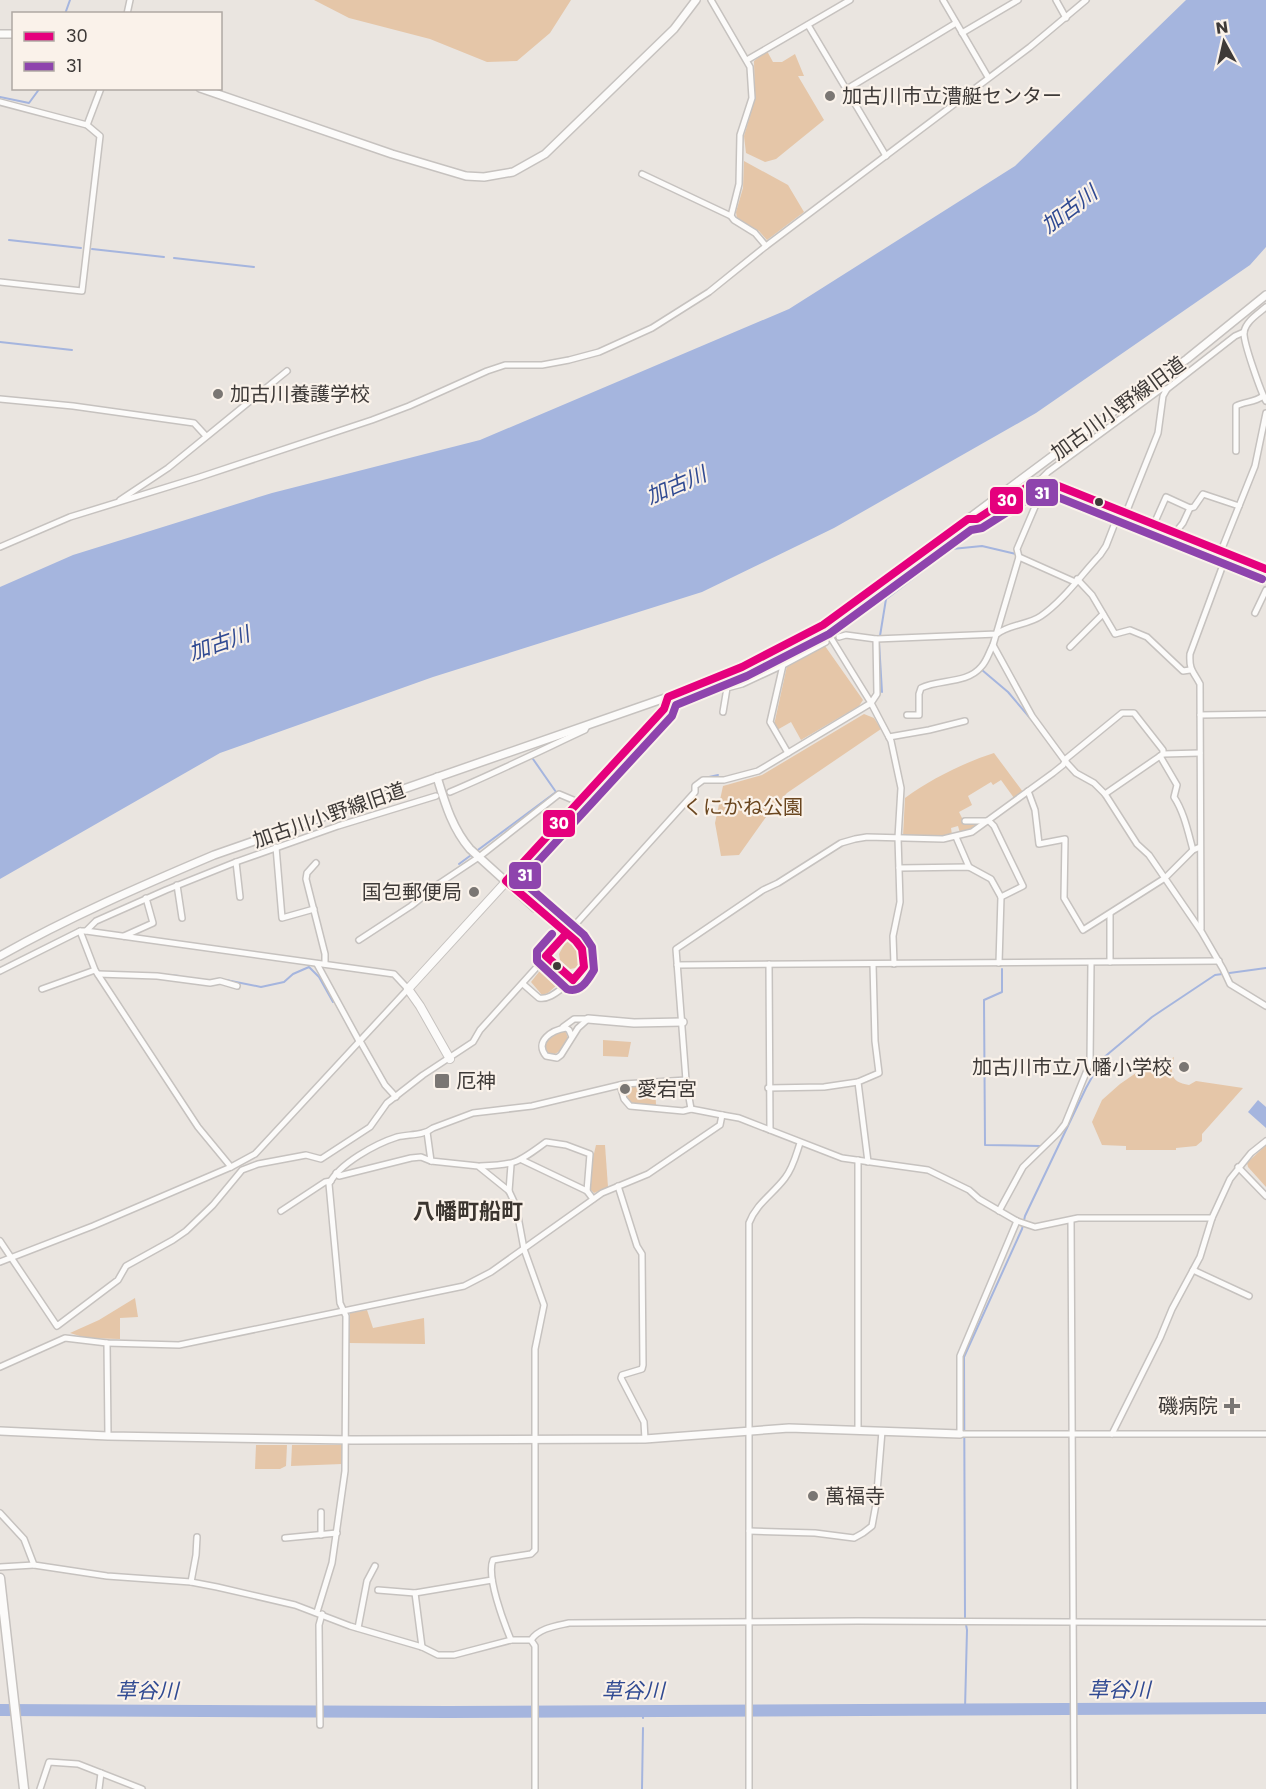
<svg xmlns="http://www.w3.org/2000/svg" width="1266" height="1789" viewBox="0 0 1266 1789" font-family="Poppins,'Noto Sans JP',sans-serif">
  <rect width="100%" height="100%" fill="#eae5e0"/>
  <g fill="#e5c6a8">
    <path d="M314,0h257l-21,33 -33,28 -30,1 -57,-23 -81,-21z"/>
    <path d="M767,51l6,11h9l13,-8 9,22h-6l26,44 -48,39 -11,3 -19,-9 -2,-17 11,-37 -1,-38z"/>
    <path d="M744,161l44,24 16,27 -37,28 -8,-9 -22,-12 -1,-7 7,-24z"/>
    <path d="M825,646l38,54 -4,6 -58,34 -10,-18 -14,8 -3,-5 13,-59z"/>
    <path d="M864,714l10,4 7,11 -94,64 -21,24 -27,38 -18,1 -6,-33 8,-37 39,-11z"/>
    <path d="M994,753l29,39 -9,6 -13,-18 -8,5 -2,-3 -23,14 4,9 -13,7 5,10 16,2 -3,2 -17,7 -2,-7 -7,2 1,7 -49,1 2,-38c26,-19 58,-35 89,-45z"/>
    <path d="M568,942l9,7 2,14 -3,5 -6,1 -10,-9 -1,-6 6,-11z"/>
    <path d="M547,965l18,13 -17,15 -6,2 -11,-13 11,-14z"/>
    <path d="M565,1030l3,8 -7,12 -6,4 -7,-1 -3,-5 2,-7 13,-10z"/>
    <path d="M603,1040l28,2 -3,15 -25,-1z"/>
    <path d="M1174,1057c-3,15 -5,25 15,28l7,-4 47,7 -41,46v7l-6,5 -20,2v2h-50v-4l-24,-1 -10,-23 10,-22 18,-16 26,-18 9,2z"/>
    <path d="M655,1084l1,21h-25l-9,-13 5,-1v-4z"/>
    <path d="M596,1145h9l3,42 -14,6 -4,-4 2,-27z"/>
    <path d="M1266,1145v42l-18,-20 -1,-4z"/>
    <path d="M135,1298l3,19 -18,1v21l-34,-1 -16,-5 29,-13z"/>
    <path d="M367,1310l6,18 51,-10 1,26 -76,-1 1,-30z"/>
    <path d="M256,1445h31l-1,21 -6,3h-25z"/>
    <path d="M292,1445h50v19l-51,2z"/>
  </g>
  <g fill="#a5b5de">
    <path d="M1186,0h80v247l-16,18 -214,148 -202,115 -132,64 -269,85 -213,76 -220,126v-292l73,-32 199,-62 208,-53 309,-131 226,-143z"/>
    <path d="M1258,1100l8,7v21l-18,-16z"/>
  </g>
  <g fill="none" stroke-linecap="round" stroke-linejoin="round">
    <g stroke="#a5b5de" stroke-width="2">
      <path d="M65,14l5,-14"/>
      <path d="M0,97l29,6 11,-15"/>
      <path d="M9,240l72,8"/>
      <path d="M92,249l72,8"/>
      <path d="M174,258l80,9"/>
      <path d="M0,342l72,8"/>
      <path d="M982,670l26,22 33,39"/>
      <path d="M882,692l-3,-50 7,-43 66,-50 30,-3 34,8"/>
      <path d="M700,779l18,-4"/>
      <path d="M459,864l97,-72 -23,-33"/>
      <path d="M1002,969v23l-18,8 1,145 55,1"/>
      <path d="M167,975l12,1"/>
      <path d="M226,980l35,7 23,-5 9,-8 16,-7 10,10 14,25"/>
      <path d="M965,1709l2,-79 -2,-11 -1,-262 58,-128 3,-13 61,-128 16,-29 50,-42 63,-42 51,-7"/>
      <path d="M642,1710l1,8"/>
      <path d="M642,1789l1,-61"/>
    </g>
    <path stroke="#a5b5de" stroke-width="12" d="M0,1710l448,2 818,-4"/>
    <g stroke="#c6c2bf" stroke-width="8">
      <g id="minor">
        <path d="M711,0l39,67 2,31 -12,37 -1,49 -8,32 3,4 21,13 11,13"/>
        <path d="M943,0l45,77"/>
        <path d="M1056,0l10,18"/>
        <path d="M127,14l3,-14"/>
        <path d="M808,25l78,131"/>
        <path d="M962,33l56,-33"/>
        <path d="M747,60l103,-60"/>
        <path d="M847,89l109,-66"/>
        <path d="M0,102l87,23 13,11 -18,155 -82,-9"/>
        <path d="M87,125l14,-37"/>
        <path d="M642,174l89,42"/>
        <path d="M1266,307c-8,7 -20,14 -22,25 -1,10 17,60 22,69"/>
        <path d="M0,399l73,7 121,17 12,13"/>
        <path d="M1236,451v-45c9,-5 18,-3 27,-10"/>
        <path d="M1039,481l9,-9 113,-83h6l68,-53 9,-4"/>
        <path d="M1046,481l-29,68 2,8 -26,88 39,71 33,45 11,12 18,10 11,11 32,50 12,11 52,76 22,38 7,15 36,22"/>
        <path d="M120,500l48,-32 119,-97"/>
        <path d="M1190,508l4,-1 9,-13 36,12"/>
        <path d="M1126,513l32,-80 5,-37 4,-7"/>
        <path d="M1154,524l12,-27 24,11 -7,15 -8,10"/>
        <path d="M0,547l70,-30 130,-40 172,-57 37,-14 78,-35 18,-6h37l27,-5 30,-8 53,-24 57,-36 57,-46 264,-199 56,-47"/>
        <path d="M1221,551l34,-85 11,-53"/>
        <path d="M1019,557l56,25"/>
        <path d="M1077,579l15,16 23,39 15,-4 17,7 36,34 7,-1"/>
        <path d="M1255,613l11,-23"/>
        <path d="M839,637l7,-2 30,4 121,-5c13,-10 31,-9 44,-18 21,-14 41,-42 59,-61l6,-9 14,-36"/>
        <path d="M876,639l1,55 -6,9 20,38 10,47 -3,50 2,64 -7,34 1,28"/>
        <path d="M1070,647l33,-33"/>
        <path d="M723,712l4,-24 15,-4 41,-19"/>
        <path d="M907,715h12v-21l2,-6c18,-9 46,-4 60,-21 6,-6 8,-15 12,-22"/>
        <path d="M1200,715l66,-1"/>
        <path d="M889,737l40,-7 36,-9"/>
        <path d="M788,753l-18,-31 13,-57 43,-23"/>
        <path d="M1160,756l17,29 -3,12c10,15 14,35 19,53"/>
        <path d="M1028,791l7,19 4,34 26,-5 -1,59 19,32 82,-52 28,-28 7,-3"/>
        <path d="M450,792c45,-19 90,-41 135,-62l2,-4"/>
        <path d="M1105,794l58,-40 37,-1"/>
        <path d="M965,821h24l5,5 29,60 -22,11"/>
        <path d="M956,837l13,30"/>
        <path d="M276,847l6,71 32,-9"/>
        <path d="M236,862l4,35"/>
        <path d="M316,863l-9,10 -1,6 19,75v10"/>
        <path d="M899,868l70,-1 22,12 10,18 -2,66"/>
        <path d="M177,885l5,33"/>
        <path d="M1201,929l-1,-245c-7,-13 -11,-14 -10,-30l37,-100"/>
        <path d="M80,931l15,39 103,157 33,40"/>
        <path d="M124,936l29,-13 -7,-25"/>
        <path d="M359,940l52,-34 29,-23 39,-26 80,-63 19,8"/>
        <path d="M546,956l27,24"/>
        <path d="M1110,962v-48"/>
        <path d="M317,964l42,77"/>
        <path d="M769,964l1,166"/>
        <path d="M677,965l542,-4"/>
        <path d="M0,971l80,-40h6l10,-10 70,-31 70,-28 102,-36 98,-30"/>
        <path d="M98,974l59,2 53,7 10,-2 17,5"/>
        <path d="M523,984l16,14c11,2 20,-8 29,-14 28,-20 18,-33 -4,-51 -10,-8 -19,-17 -29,-25"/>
        <path d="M42,989l53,-19"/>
        <path d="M563,1027l11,-8h14"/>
        <path d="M572,1037l-3,-7 -3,-2c-14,2 -32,13 -20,28l11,2 4,-3 17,-27 10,-9"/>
        <path d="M360,1041l25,44 11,12"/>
        <path d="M620,1085l4,14 6,7 53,5 8,-2 31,6"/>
        <path d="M768,1088l56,-1 34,-5"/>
        <path d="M691,1109l-5,-29 -10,-131 87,-59 15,-7 63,-40 14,-4 12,-2 76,2 29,-7 81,-59 10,-8 4,-7 55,-45h12l29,37v4"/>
        <path d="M427,1132l4,29 47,5 31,25 7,15 8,43 20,56 -9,44v201l-4,4 -38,6c-7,16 11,63 18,80"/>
        <path d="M522,1160l65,31"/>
        <path d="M858,1160v270"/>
        <path d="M868,1162l-10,-80 21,-9 -4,-32 -2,-77"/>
        <path d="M480,1166c35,-1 38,-3 66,-24l20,3 24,9 -3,37 6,8"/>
        <path d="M1238,1167l28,29"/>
        <path d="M336,1173l3,3 72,-18 10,-1 10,4"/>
        <path d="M618,1186l19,60 5,8 1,111 -1,4 -20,6 -1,3 23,44 1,17"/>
        <path d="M509,1191l2,-26"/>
        <path d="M281,1211l44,-29 6,-1"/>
        <path d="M999,1211l24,-44 35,-34 7,-9 25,-61 1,-100"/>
        <path d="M1071,1220l3,569"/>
        <path d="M1017,1221l-57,135v78h306"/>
        <path d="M0,1241l57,85 61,-46 8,-14 47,-26 13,-9 27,-26 29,-35 16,-6 48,-9 15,4 49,-32 17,-24 36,-28 50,-33 7,-12 215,-238v-6l8,-6h21l34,-9 113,-68 -48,-78"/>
        <path d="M0,1262l93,-36 138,-59 24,-13 153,-165 -14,-15 -308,-43"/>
        <path d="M1193,1270l56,26"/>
        <path d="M107,1343l1,93"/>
        <path d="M0,1367l65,-29 42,5 72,2 285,-59 27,-14 111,-79 46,-19 72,-49 2,-10 17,3 103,40 86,12 41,20 10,9 38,22 18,6 43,-9h134"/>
        <path d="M1112,1434l48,-96 12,-29 28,-52 12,-39 18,-39 21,-26 15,-12"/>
        <path d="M321,1512v23"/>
        <path d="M0,1513l24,26 10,26 73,11 84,6 26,5 78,18 55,21 72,21 16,8h16l57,-15h20c8,-12 25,-14 38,-17l289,-2 408,2"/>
        <path d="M749,1531l66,2 39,5 9,-5 9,-7 4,-22 6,-73"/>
        <path d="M285,1538l52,-5"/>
        <path d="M0,1567l34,-2"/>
        <path d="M191,1582l5,-27 1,-18"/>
        <path d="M378,1590l37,3 77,-13"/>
        <path d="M415,1593l7,54"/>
        <path d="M317,1612l15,-49 13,-92 1,-155 -6,-13 -11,-119c10,-20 46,-40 68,-47 12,-3 26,-1 36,-9l40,-15 59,-7 92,-22 62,-4"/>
        <path d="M358,1628l9,-47 8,-15"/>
        <path d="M531,1640l4,6v143"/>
        <path d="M320,1725l-1,-100 3,-11"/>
        <path d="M40,1789l9,-27 29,2 64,25"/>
        <path d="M99,1789l2,-16"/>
        <path d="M749,1789v-566c7,-19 24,-29 36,-45 8,-10 11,-23 15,-35"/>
      </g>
    </g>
    <g stroke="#c6c2bf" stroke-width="10">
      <g id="tertiary">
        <path d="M0,34h14"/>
        <path d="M200,88l192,66 74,22 18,1 29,-5 32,-18 129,-125 22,-29"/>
        <path d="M968,519l114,-85 105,-75 79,-64"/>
        <path d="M437,777c8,26 15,51 33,72l65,59"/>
        <path d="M0,956c69,-39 141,-70 214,-101l454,-158"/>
        <path d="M588,1019l46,4 49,-1"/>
        <path d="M0,1431l108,5 244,4 293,-1 144,-11 171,6"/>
      </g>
    </g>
    <g stroke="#c6c2bf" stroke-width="10">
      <path id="secondary" d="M450,1059l-30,-53 -12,-17 256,-280 4,-12 74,-30 81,-42 145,-106h9l62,-38h7l220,88"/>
    </g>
    <g stroke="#c6c2bf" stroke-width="11">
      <path id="primary" d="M0,1578l24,211"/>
    </g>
    <use href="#minor" stroke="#fcfbfa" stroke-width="5"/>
    <use href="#tertiary" stroke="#fcfbfa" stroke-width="7"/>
    <use href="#secondary" stroke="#fcfbfa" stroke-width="8"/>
    <use href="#primary" stroke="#fcfbfa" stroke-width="8"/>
    <g stroke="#faf2ea" stroke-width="12">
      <path id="bus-1" d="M566,934l-20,22 27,24 11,-13 -2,-18 -6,-8 -70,-60 158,-172 4,-12 74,-30 81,-42 145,-106h9l55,-35 14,-3 220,88"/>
    </g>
    <g stroke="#faf2ea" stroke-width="12">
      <path id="bus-2" d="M552,934l-15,17v10l30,28c13,5 21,-9 27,-19l-2,-23 -8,-12 -63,-55 151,-164 4,-11 71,-29 82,-42 142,-104 11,-2 54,-34 9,-2 217,87"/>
    </g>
    <use href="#bus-1" stroke="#e5007d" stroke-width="8"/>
    <use href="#bus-2" stroke="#8e44ad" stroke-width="8"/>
  </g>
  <g fill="#7a7673" stroke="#faf2ea" stroke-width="2">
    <circle cx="830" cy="96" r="6"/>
    <circle cx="218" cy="394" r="6"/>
    <circle cx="474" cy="892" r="6"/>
    <circle cx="1184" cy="1067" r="6"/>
    <rect x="434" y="1073" width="16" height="16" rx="3"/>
    <circle cx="625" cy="1089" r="6"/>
    <path d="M1229 1397h6v6h6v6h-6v6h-6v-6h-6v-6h6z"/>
    <circle cx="813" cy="1496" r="6"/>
  </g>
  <g fill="#3e3a38" stroke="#faf2ea" stroke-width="2">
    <circle cx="1099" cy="502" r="5"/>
    <circle cx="557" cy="966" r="5"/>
  </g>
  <g text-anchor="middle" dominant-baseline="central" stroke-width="4.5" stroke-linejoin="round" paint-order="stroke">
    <g font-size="20" fill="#3e3a38" stroke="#faf2ea" text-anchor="start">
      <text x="842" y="96">加古川市立漕艇センター</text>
      <text x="230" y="394">加古川養護学校</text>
      <text x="462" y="892" text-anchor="end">国包郵便局</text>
      <text x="1172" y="1067" text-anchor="end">加古川市立八幡小学校</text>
      <text x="456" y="1081">厄神</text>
      <text x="637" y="1089">愛宕宮</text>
      <text x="1218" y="1406" text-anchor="end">磯病院</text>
      <text x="825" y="1496">萬福寺</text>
    </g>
    <g font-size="20" fill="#3e3a38" stroke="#faf2ea">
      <text transform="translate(1118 408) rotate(-36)">加古川小野線旧道</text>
      <text transform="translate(329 815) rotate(-19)">加古川小野線旧道</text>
    </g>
    <g font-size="20" fill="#6a461f" stroke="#faf2ea">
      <text x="743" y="807">くにかね公園</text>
    </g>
    <g font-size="21" font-style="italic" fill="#304a92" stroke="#faf2ea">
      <text transform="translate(1069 209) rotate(-37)">加古川</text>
      <text transform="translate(676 485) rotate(-23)">加古川</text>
      <text transform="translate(219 643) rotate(-19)">加古川</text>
      <text x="1119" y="1689">草谷川</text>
      <text x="147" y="1690">草谷川</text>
      <text x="633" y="1690">草谷川</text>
    </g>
    <g font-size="22" font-weight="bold" fill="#3b352f" stroke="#faf2ea">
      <text x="468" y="1211">八幡町船町</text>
    </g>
  </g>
  <g stroke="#faf2ea" stroke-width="2">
    <rect x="1025" y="478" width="34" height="29" rx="6" fill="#8e44ad"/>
    <rect x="989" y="486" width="35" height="29" rx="6" fill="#e5007d"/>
    <rect x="542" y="809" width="34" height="29" rx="6" fill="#e5007d"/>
    <rect x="508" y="861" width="34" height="29" rx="6" fill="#8e44ad"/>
  </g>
  <g font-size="16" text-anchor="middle" font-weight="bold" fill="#fff">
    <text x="1042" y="499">31</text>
    <text x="1007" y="506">30</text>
    <text x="559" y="829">30</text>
    <text x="525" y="881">31</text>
  </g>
  <rect x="12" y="12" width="210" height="78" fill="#faf2ea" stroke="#afa8a3" stroke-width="1.5"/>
  <rect x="24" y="32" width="30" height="9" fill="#e5007d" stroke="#afa8a3" stroke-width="1.5"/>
  <text x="66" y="42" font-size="18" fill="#3e3a38">30</text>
  <rect x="24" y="62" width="30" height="9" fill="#8e44ad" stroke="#afa8a3" stroke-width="1.5"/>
  <text x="66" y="72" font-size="18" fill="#3e3a38">31</text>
  <g transform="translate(1224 42) rotate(352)" stroke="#faf2ea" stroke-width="4.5" paint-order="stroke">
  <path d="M0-4.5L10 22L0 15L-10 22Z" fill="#3e3a38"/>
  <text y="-9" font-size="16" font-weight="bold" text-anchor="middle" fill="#3e3a38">N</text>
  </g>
</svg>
